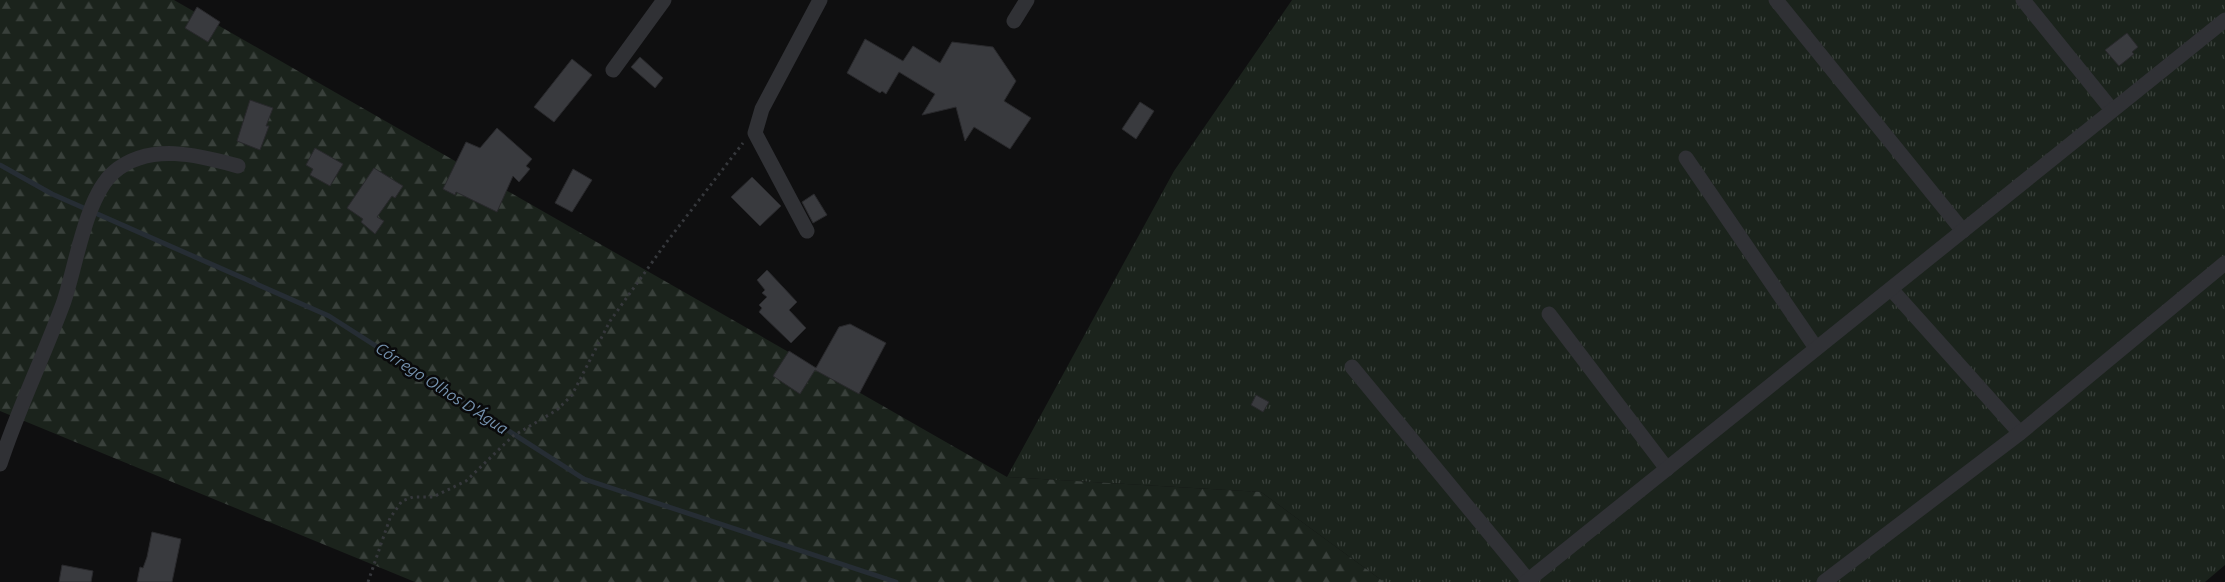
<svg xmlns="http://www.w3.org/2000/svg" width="2225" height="582" viewBox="0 0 2225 582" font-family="Ubuntu,sans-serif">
  <defs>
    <pattern id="grass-tufts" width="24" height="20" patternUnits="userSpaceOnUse" patternTransform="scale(1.25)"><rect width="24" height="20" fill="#1b231c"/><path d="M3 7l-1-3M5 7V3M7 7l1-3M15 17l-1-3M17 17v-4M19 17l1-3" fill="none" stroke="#39403b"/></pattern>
    <pattern id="forest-firs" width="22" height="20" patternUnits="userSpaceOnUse" patternTransform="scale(1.25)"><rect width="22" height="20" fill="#1b231c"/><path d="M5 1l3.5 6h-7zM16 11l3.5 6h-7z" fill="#39403b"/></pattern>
  </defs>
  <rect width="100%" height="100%" fill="#0f0f10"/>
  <path fill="url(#grass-tufts)" d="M1292,0h933v565l-20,17h-821l-123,-90 -254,-15 167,-306z"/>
  <path fill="url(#forest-firs)" d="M0,0h174l833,477 254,15 123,90h-969l-415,-171z"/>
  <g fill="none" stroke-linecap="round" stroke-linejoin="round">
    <path stroke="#262d34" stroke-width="5" d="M0,165l52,29 277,122 255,163 312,103"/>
  </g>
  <g fill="#393a3e" stroke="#29292c">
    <path d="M197,7l23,15 -12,20 -23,-14z"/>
    <path d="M2127,33l11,14 -6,5 2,2 -15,12 -14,-16z"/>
    <path d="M865,39l38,22 10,-15 27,17 12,-21 41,5 23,34 -12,20 27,17 -21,31 -36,-22 -9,14 -9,-34 -34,8 13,-21 -36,-22 -13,22 -4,-3 -2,2 -33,-20z"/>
    <path d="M640,57l23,21 -8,10 -24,-21z"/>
    <path d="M572,59l20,16 -38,47 -20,-15z"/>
    <path d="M250,100l23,8 -7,18h3l-9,24 -23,-9z"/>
    <path d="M1140,102l14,9 -18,28 -14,-10z"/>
    <path d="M497,128l35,31 -6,7 4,3 -11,13 -6,-6 -16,36 -41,-20 -1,3 -12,-6 23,-47 14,6z"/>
    <path d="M315,148l28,16 -13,22 -20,-11 3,-6 -7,-4z"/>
    <path d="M374,168l29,18 -8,12 -3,-2 -15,21 7,4 -9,13 -14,-12 2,-3 -16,-11z"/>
    <path d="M573,169l19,11 -20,32 -17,-9z"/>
    <path d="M752,177l29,29 -21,20 -29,-29z"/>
    <path d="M814,194l13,21 -14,8 -11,-21z"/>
    <path d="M767,270l30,32 -8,8 17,18 -15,15 -32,-31 3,-4 -3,-3 8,-8 -5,-4 3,-3 -8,-10z"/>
    <path d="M850,324l36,19 -27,51 -44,-24 -15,24 -27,-18 16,-25 27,17 23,-41z"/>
    <path d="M1256,395l13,7 -6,10 -12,-7z"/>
    <path d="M152,532l29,7 -9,43h-35l3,-15 3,1 4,-11z"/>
    <path d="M62,565l31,6 -2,11h-32z"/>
  </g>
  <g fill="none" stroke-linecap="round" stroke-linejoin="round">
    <path stroke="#36383c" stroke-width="3" stroke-dasharray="2.5 4" stroke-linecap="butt" d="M368,582l22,-64 12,-17 11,-4h20l33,-16 47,-45 44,-26 15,-15 38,-74 56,-78 77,-100"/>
    <g stroke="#303135" stroke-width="15">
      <path d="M1776,0l187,231"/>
      <path d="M2023,0l89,110"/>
      <path d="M1014,21l13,-21"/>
      <path d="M613,70l51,-70"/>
      <path d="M1686,158l130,190"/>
      <path d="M807,231l-52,-98 7,-24 58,-109"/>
      <path d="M1891,289l129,144"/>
      <path d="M1549,314l118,155"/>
      <path d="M1352,367l176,213"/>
      <path d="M0,464c18,-55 43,-106 63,-160 13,-36 22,-107 51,-132 35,-30 85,-17 124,-6"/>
      <path d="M1526,582l699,-562"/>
      <path d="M1824,582l196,-149 205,-170"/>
    </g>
  </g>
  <g text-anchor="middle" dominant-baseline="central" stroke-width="5" stroke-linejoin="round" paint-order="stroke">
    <g font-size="16" font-style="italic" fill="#7592af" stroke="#0a0a0b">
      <text transform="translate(442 388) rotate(33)">Córrego Olhos D'Água</text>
    </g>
  </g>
</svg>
